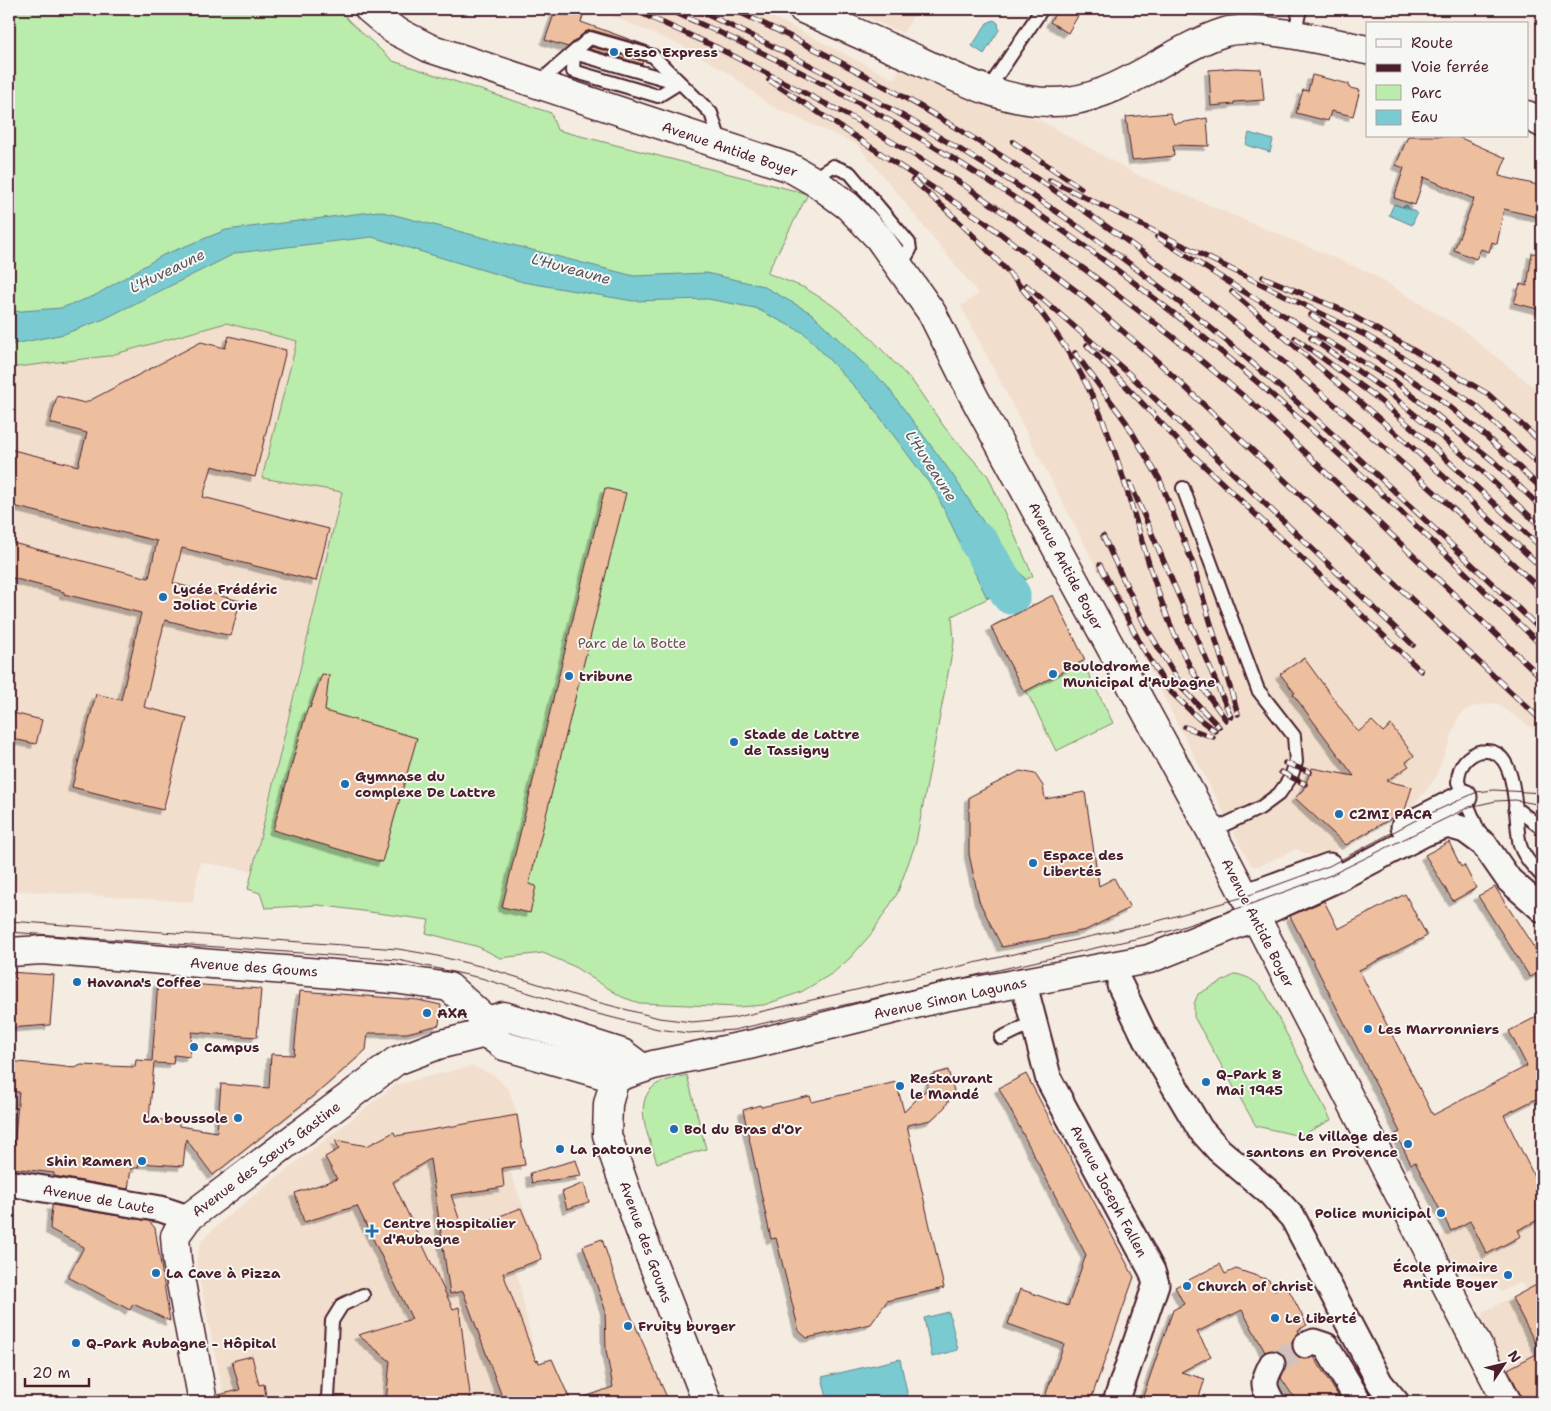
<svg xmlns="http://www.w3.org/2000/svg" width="1551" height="1411" viewBox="0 0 1551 1411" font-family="'Shantell Sans',sans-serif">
  <defs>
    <filter id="shadow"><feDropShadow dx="-4.5" dy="4.5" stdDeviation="0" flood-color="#0004"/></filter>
  </defs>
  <rect width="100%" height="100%" fill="#f4ebe1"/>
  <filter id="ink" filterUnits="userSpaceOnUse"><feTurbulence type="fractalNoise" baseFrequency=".02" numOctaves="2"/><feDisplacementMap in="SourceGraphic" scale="10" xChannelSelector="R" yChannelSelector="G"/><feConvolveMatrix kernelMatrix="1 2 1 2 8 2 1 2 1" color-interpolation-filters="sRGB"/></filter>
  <g filter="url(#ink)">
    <g fill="#f2decd">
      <path d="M596,9h162l135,70 9,-12 27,14 114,41 95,53 232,98 92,56 80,65v341l-46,-32 -25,4 -11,7 -25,65 -32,39 -7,-2 -77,43 -23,-10 -36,17h-8l-19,-34 4,-3 -7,-16 -5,2 -264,-509 18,-12 -121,-149 -87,-39 -41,-32 -47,-28z"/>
      <path d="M847,9h70l-14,24z"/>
      <path d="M226,323l72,18 -36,136 80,15 -91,379 -51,-9 -7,40 -184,-12v-522l99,-12z"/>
      <path d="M472,1066l22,9 15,15 9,27 8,49 -17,3 34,91 -27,9 20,92 15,41h-326l-29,-140 5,-21 21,-20 173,-136z"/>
      <path d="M1542,1184v218h-18l-42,-80 1,-10 43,-22 -5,-8 -20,10 -5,-10 -41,-14 -14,-30 9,-9 2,2z"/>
    </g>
    <g fill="#baecab" stroke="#82866b">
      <path d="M9,9h332l7,11 45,41 158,52 6,17 251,64 -41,79 38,15 27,17 28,22 53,55 32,46 43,48 45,100 -81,40 2,26 -38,200 -19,52 -25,39 -22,25 -17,15 -32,19 -37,13 -26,2 -99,-4 -17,-6 -49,-31 -30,-13 -43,5 -21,-11 -53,-14 3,-13 -111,-15 -53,3 -5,-15 -12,-4 94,-397 -80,-14 35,-137 -71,-18 -118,33 -99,12z"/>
      <path d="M1050,597l63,126 -57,28 -62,-126z"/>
      <path d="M1236,974c14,3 21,8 30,20l65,126 -31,16 -44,-10 -62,-109v-13l4,-10z"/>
      <path d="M687,1075l19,74 -49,14c-7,-24 -27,-62 0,-79 8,-4 21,-6 30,-9z"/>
    </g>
    <g fill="#79cbd1" stroke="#66868f">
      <path d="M994,20l4,3 1,7 -15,24 -12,-8 15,-23z"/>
      <path d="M1249,133l24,7 -3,12 -24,-7z"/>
      <path d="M1394,204l8,3 5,-2 2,4 8,4 -5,12 -23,-10z"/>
      <path d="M379,211l255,65 72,-3 57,13 48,27 75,72 66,89 47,72 27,34 -39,18 -52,-107 -67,-90 -64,-68 -49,-25 -47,-9 -75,2 -110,-19 -151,-45 -136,16 -132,66 -40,15 -55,11v-33l52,-4 33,-12 69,-41 63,-25z"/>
      <path d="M949,1312l9,38 -26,7 -8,-39z"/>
      <path d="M900,1359l8,38 -21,5h-59l-6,-25z"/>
    </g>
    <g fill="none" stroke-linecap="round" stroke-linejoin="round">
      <path stroke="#79cbd1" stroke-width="39" d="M979,542l32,53"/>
    </g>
    <g fill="#eebf9e" stroke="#4a1f2b" filter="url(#shadow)">
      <path d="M556,9h14l14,4 -3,9 67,24 -56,-16 -7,2 -17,15 -23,-7z"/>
      <path d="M1058,9h24l-14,24 -18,-11z"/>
      <path d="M592,47l51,14 -1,3 -52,-15z"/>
      <path d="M1235,68l26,1 3,31 -30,2v2l-23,2 -2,-36z"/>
      <path d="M1312,75l37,9v4l11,2 -7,26 -22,-5 -3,10 -32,-8 7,-23 5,1z"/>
      <path d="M1170,113l4,11 33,-6 2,28 -36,-1 1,11 -42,4 -6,-43z"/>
      <path d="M1408,136h48l50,22 -7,18 43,10v32l-38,-9 -7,35 -5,-2 -3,10 -8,-3 -5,10 -22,-9 20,-51 -50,-22 -9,28 -21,-7 10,-30 -8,-3z"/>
      <path d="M1532,253l10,1v56l-28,-7 6,-19 7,2z"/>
      <path d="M229,336l57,14 -31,127 -43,-11 -9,31 126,32 -13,52 -134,-33 -9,35 67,18 -9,35 -66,-16 -21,87 43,11 -24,92 -91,-23 24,-93 25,6 20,-87 -77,-19v-2l-55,-15v-35l140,36 8,-37 -148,-36v-56l69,17 9,-33 -37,-10 7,-27 28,7 116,-61 24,6z"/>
      <path d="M605,488l21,5 -97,391 7,2 -6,27 -28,-6z"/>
      <path d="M1053,595l32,65 -61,32 -33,-65z"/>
      <path d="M1304,658l54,74 14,-11 11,11 8,-7 23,31 -8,6 3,4 -23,15 26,6 -7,23 -59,35 -51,-47 8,-8 9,-22 42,8 -61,-82 2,-1 -15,-19z"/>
      <path d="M322,674l7,1 -4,36 92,27 -35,124 -109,-32 35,-123 2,1z"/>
      <path d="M9,712l33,8 -6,24 -27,-6z"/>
      <path d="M1020,771l15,3 8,12 2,13 40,-7 14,94 15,-8 16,30 -44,22 -84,17 -23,-46 -10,-47v-57z"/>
      <path d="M1449,842l12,25 3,-2 12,23 -23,13 -28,-46z"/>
      <path d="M1495,887l47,73v11l-12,6 -52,-81z"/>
      <path d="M1405,894l22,42 -68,34 74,145 94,-49 -18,-35 33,-17v82l-38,19 30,61 8,-4v46l-24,12 3,6 -34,18 -17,-33 -19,10 -36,-69 -4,2 -15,-30 4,-2 -110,-216 34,-15 14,28z"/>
      <path d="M9,972l45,3 -4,50 -41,3z"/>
      <path d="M158,982l103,7 -4,48 -65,-5 -2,25 -16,-2 -1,9 -19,-1 -5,56 30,2v5l38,6 4,-48 48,4 2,-34 23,1 6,-64 118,9 23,5 -2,20 -32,8h-39l-2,17 -44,39 -109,86 -27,-36 -3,27 -44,-3 -1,5h-7l-3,21 -74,-13v-3l-42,-5 7,-76 -10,-1v-30l66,7 6,-3 54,2 1,-7 16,1z"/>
      <path d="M948,1070l6,21 -9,16 -14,13 -24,5 37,163 -57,13 -16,23 -64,14 -8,-7 -23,-93 -5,1 -28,-129 17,-5 1,2 49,-11 2,6 84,-20 8,30 22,-22 5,-15z"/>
      <path d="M1026,1074l108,203 -44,125h-47l21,-58 -56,-20 12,-35 48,17 18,-51 -87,-167z"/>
      <path d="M517,1115l8,50 -23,3 2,19 -53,8 12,35 58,-22 21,51 -39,14 33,88 2,-1 1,3 13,-4 19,43h-67l-41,-111 -13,3 -20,-135 -37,23 60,127 6,-2 12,95h-85l4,-41 -32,-26 54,-16 -55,-113 -53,16 -9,-29 42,-14 -12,-22 14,-8 -4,-9 32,6 27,-14 2,4z"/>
      <path d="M576,1160l5,16 -49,7 -2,-10z"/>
      <path d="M584,1183l5,19 -22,7 -5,-17z"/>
      <path d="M52,1205l97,16 6,7 15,93 -37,-17 -3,6 -62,-33 16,-30 -34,-18z"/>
      <path d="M602,1239l15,45 52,118h-93v-2l37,-13 -7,-37 -1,-41 -22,-63z"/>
      <path d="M1220,1264l5,10 11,-5 33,11 5,10 12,-6 21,41 -9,5 1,3 -7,9 1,8 10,9 11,-2 28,45h-45l-16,-24 5,-14 -2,-7 -6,-6 -13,1 -23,-42 -45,22 14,24 -30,16 24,7 -6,18 -4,-1 -2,6h-52l32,-92 11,-6 -9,-17z"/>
      <path d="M1542,1282v120h-18l-16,-33 32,-17 -28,-54z"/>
      <path d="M252,1356l7,29 5,-1 3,18h-49v-7l22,-5 -8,-29z"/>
    </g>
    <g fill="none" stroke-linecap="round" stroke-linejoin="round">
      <path stroke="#d2c2bd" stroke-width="25" stroke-dasharray="25 12" stroke-linecap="butt" d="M1272,1364l34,-19"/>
      <g stroke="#4a1f2b" stroke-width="16">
        <g id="lane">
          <path d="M1294,36l6,-27"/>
          <path d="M574,53l105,30 -21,13 -85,-25z"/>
          <path d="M537,84l53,-46 63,18 58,57 10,31"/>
          <path d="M987,91l55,-82"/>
          <path d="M817,183l5,-10 11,-7 17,7 59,70 1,7 -10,17"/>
          <path d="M1183,488l75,202 36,46 2,26 -5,15 -12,17 -19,14 -49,23"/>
          <path d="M1515,808l27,20"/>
          <path d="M1481,837l-23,-55c0,-10 3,-18 10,-24 6,-5 10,-7 17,-7 35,-2 29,72 35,94 3,11 14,23 22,31"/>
          <path d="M1001,1038l33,-16"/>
          <path d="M324,1402l4,-4 4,-77 10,-16 21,-10"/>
        </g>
      </g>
      <g stroke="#4a1f2b" stroke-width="29">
        <g id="street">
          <path d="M1404,827l60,-30"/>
          <path d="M1244,897l85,-31"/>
          <path d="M1254,917l81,-37 90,-47 23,-8 17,5 19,14 25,36 33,29"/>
          <path d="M1023,981l26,99 103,191 4,13 -40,118"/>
          <path d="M1120,985l23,48 57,96 19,21 52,44 22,24 87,165 16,19"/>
          <path d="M9,1183l152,26 27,9"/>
          <path d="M1306,1345l8,-3 12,4 33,56"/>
          <path d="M1272,1364c-9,17 -10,21 0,38"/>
        </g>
      </g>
      <g stroke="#4a1f2b" stroke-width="31">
        <g id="secondary">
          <path d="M369,9l25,21 35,18 362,120 26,15 31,23 31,32 53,75 42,84 237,434 296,571"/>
          <path d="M803,9c34,15 69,31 104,46 49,23 105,53 162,46 57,-8 102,-52 156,-69 30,-9 110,11 142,18"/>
          <path d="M1527,115l15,8"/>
          <path d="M9,952l33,-2 352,29 55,8 38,34"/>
          <path d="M487,1021l16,-5 24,7 95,30 20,15"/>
          <path d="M486,1033l18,13 111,32 38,-13 100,-21 191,-47 205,-38 105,-42"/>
          <path d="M615,1078l-7,26 -1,31 32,93 68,174"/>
          <path d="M203,1402l-26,-141 -2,-25 13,-18 208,-157 42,-16 48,-12"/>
        </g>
      </g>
      <use href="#lane" stroke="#f6f6f2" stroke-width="12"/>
      <use href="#street" stroke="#f6f6f2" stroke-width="25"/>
      <use href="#secondary" stroke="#f6f6f2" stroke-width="28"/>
      <g stroke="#4a1f2b" stroke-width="1">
        <path d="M9,921l389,28 35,6 51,12 109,34 66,17 33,4 41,-4 421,-96 90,-25 85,-31 87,-46 61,-28 17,-2 48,3"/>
        <path d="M9,932l389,28 83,18 109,34 68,17 30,4 46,-3 436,-99 78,-26 83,-30 138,-68 27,-6 19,-1 27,5"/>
      </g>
      <g stroke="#4a1f2b" stroke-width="5.5">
        <g id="rail">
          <path d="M632,9l84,38 133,69 115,69 123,86 91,70 81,68 283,269"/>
          <path d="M667,9c184,79 358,186 514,310 127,101 244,215 361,327"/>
          <path d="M695,9c154,71 303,156 439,258 145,110 276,239 408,364"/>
          <path d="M732,9c310,141 564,350 810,582"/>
          <path d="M769,80l216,142 94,71 78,68 385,360"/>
          <path d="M1013,142l68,46"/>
          <path d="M913,180c75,65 146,138 186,231 36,84 48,178 93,259 9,18 23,34 34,50"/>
          <path d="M1050,180l317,156 37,22 71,47 67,63"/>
          <path d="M1157,237l84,53 152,90 99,80 50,48"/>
          <path d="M1263,277l79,33 59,33 87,51 54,49"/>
          <path d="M1026,285l101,87 286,273"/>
          <path d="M1232,292l180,155 130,121"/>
          <path d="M1311,315l124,80 52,42 55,52"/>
          <path d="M1295,338l78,57 44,37 125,116"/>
          <path d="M1311,338l78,55 91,76 62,59"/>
          <path d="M1087,345l93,98 241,228"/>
          <path d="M1075,353l51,69 34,58 33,84 45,150"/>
          <path d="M1130,483l101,234"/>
          <path d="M1103,536l43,91 38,63 35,37"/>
          <path d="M1100,565l41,80 27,44 30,29 17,13"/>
          <path d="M1185,727l28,10"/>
          <path d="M1285,763l25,9"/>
          <path d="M1281,772l24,12"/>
        </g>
      </g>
      <use href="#rail" stroke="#f6f6f2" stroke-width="4" stroke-dasharray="11" stroke-linecap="butt"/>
    </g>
  </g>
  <g fill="#1f6fb2" stroke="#f6f6f2" stroke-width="2">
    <circle cx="614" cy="52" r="5"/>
    <circle cx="163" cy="597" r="5"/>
    <circle cx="1053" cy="674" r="5"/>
    <circle cx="569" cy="676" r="5"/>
    <circle cx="734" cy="742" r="5"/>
    <circle cx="345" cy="784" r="5"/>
    <circle cx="1339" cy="814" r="5"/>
    <circle cx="1033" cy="863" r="5"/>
    <circle cx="77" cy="982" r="5"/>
    <circle cx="427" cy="1013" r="5"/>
    <circle cx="1368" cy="1029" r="5"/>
    <circle cx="194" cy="1047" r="5"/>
    <circle cx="1206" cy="1082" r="5"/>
    <circle cx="900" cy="1086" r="5"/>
    <circle cx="238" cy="1118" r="5"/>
    <circle cx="674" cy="1129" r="5"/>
    <circle cx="1408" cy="1144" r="5"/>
    <circle cx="560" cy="1149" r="5"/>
    <circle cx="142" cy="1161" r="5"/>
    <circle cx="1441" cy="1213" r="5"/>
    <path d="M369.5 1223.5h5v5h5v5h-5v5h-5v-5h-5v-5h5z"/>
    <circle cx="156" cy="1273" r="5"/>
    <circle cx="1508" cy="1275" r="5"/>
    <circle cx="1187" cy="1286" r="5"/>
    <circle cx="1275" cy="1318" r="5"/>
    <circle cx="628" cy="1326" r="5"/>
    <circle cx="76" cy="1343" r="5"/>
  </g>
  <g text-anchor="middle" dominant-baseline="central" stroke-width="4" stroke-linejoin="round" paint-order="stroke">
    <g font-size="14" font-weight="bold" fill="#4a1f2b" stroke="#f6f6f2" text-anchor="start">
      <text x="624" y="52">Esso Express</text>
      <text x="173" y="589">Lycée Frédéric<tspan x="173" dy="16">Joliot Curie</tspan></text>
      <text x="1063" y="666">Boulodrome<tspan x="1063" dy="16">Municipal d'Aubagne</tspan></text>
      <text x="579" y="676">tribune</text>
      <text x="744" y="734">Stade de Lattre<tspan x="744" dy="16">de Tassigny</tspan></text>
      <text x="355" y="776">Gymnase du<tspan x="355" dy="16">complexe De Lattre</tspan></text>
      <text x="1349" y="814">C2MI PACA</text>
      <text x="1043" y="855">Espace des<tspan x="1043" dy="16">Libertés</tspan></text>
      <text x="87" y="982">Havana's Coffee</text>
      <text x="437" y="1013">AXA</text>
      <text x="1378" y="1029">Les Marronniers</text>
      <text x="204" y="1047">Campus</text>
      <text x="1216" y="1074">Q-Park 8<tspan x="1216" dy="16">Mai 1945</tspan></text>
      <text x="910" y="1078">Restaurant<tspan x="910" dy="16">le Mandé</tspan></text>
      <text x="228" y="1118" text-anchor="end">La boussole</text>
      <text x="684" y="1129">Bol du Bras d'Or</text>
      <text x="1398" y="1136" text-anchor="end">Le village des<tspan x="1398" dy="16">santons en Provence</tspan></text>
      <text x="570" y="1149">La patoune</text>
      <text x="132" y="1161" text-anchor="end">Shin Ramen</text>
      <text x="1431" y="1213" text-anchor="end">Police municipal</text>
      <text x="383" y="1223">Centre Hospitalier<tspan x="383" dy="16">d'Aubagne</tspan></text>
      <text x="1498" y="1267" text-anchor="end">École primaire<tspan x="1498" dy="16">Antide Boyer</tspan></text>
      <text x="166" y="1273">La Cave à Pizza</text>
      <text x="1197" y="1286">Church of christ</text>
      <text x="1285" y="1318">Le Liberté</text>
      <text x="638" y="1326">Fruity burger</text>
      <text x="86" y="1343">Q-Park Aubagne - Hôpital</text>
    </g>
    <g font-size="14" fill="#4a1f2b" stroke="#f6f6f2">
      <text transform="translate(730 149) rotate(19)">Avenue Antide Boyer</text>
      <text transform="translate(1066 566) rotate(62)">Avenue Antide Boyer</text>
      <text transform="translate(1258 923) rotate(63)">Avenue Antide Boyer</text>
      <text transform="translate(254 967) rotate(4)">Avenue des Goums</text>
      <text transform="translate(950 998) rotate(-12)">Avenue Simon Lagunas</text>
      <text transform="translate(266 1159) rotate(-37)">Avenue des Sœurs Gastine</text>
      <text transform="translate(1109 1191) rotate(62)">Avenue Joseph Fallen</text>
      <text transform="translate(99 1199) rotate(10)">Avenue de Laute</text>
      <text transform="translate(646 1242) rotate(70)">Avenue des Goums</text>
    </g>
    <g font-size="14" fill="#66524b" stroke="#f6f6f2">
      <text x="632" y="643">Parc de la Botte</text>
    </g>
    <g font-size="15" font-style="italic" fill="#58535d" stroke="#f6f6f2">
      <text transform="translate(571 269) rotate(15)">L'Huveaune</text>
      <text transform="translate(167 271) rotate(-26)">L'Huveaune</text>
      <text transform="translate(931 466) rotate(57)">L'Huveaune</text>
    </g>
  </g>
  <rect width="1551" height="1411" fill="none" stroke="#f6f6f2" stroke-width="30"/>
  <rect x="15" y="15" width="1521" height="1381" fill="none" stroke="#4a1f2b" stroke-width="2" filter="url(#ink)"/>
  <rect x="1366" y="22" width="162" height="115" fill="#f6f6f2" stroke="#b1a0a2"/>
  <rect x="1376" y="39" width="25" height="8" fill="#f6f6f2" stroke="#b1a0a2"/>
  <text x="1411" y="48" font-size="15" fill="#4a1f2b">Route</text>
  <rect x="1376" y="64" width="25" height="8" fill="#4a1f2b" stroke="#b1a0a2"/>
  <text x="1411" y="72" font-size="15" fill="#4a1f2b">Voie ferrée</text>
  <rect x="1376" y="85" width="25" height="15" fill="#baecab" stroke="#b1a0a2"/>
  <text x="1411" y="98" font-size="15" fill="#4a1f2b">Parc</text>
  <rect x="1376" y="110" width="25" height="15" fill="#79cbd1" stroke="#b1a0a2"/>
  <text x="1411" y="122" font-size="15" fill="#4a1f2b">Eau</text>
  <g transform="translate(1504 1364) rotate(55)" stroke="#f6f6f2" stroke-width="4" paint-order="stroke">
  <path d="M0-4L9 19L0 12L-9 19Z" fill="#4a1f2b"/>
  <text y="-8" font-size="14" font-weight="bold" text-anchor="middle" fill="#4a1f2b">N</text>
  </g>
  <path d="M25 1378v8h64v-8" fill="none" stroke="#4a1f2b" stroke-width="2.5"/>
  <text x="32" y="1378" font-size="15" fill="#4a1f2b" stroke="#f6f6f2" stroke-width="4" paint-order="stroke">20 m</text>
</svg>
